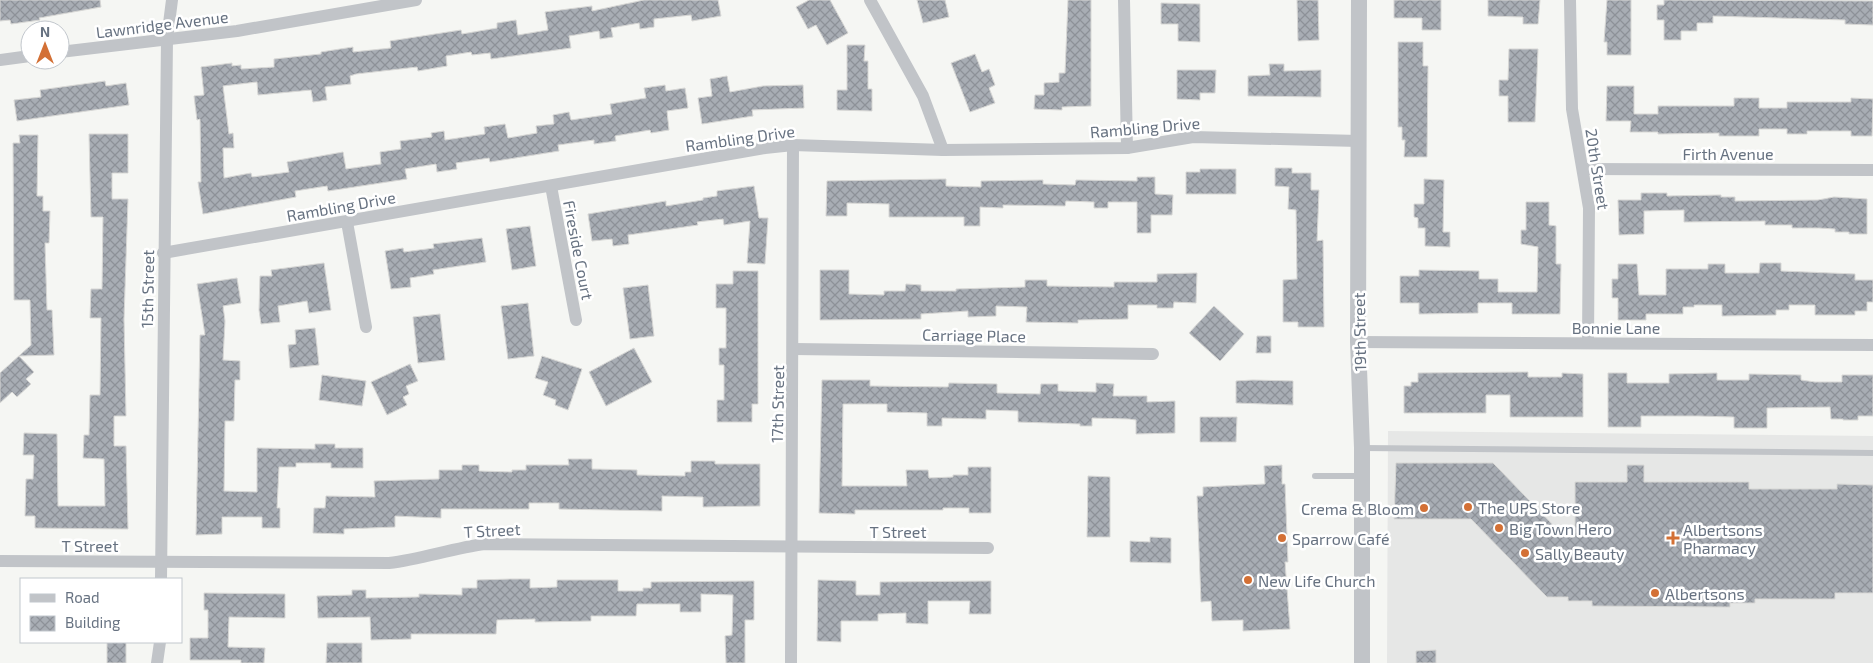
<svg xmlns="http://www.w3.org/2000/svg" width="1873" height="663" viewBox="0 0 1873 663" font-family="'Exo 2',sans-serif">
  <defs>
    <pattern id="building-cross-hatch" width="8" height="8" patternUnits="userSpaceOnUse" patternTransform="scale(1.25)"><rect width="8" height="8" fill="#a8adb4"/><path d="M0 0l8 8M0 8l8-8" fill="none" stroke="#8d9198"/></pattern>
  </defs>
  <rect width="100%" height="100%" fill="#f5f6f3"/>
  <path fill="#e6e7e6" d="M1388,431l485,5v227h-486z"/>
  <g fill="url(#building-cross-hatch)" stroke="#d7d7d5">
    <path d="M0,0h100l1,7 -62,11 1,2 -29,4 -1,-4 -10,1z"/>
    <path d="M644,0h74l3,16 -29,5 -1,-6 -37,4v8l-14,2 -1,-6 -28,5 2,9 -13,2 -1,-8 -30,5 2,12 -80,11 -1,-6 -18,2 -1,-3 -25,4 1,10 -29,5 -1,-4 -61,7 -6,2 1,8 -26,3 2,13 -14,2 -2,-12 -53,5 -1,-13 -34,4 6,48 4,-1 1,15h-11l1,30 27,-5 1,4 37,-5 -2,-10 56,-10 3,17 35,-5 -1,-12 21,-3 -1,-8 32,-4 -1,-4 13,-2 1,9 40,-6 -1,-7 21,-3 3,14 29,-5 -1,-7 18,-2 -1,-9 16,-3 2,8 41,-6 -2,-10 36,-6 -2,-10 21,-3 1,6 19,-3 3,20 -21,3 2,19 -18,3 -1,-3 -35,6 1,5 -22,3v-4l-36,5 1,6 -69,11 -1,-4 -33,5 1,6 -20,3 -1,-8 -31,5 2,10 -79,12 -1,-5 -32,5 1,6 -93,17 -5,-32h3l-1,-63 -3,1 -3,-24 10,-1 -3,-28 31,-4v3l9,-1v4l33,-2v-8l47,-5v-2l32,-5v5l38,-4 -1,-7 71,-11 1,4 35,-6v-5l19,-3 2,15 30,-5 -3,-18 47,-6v5z"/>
    <path d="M809,0h21l18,33 -21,12 -11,-20 -8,4 -12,-22z"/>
    <path d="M917,0h28l4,17 -26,6z"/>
    <path d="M1068,0h23v106l-29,1v3l-28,-1 1,-14h9v-12l15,-1v-9h6z"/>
    <path d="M1297,0h21l1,40 -21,1z"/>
    <path d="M1394,0h47v30h-19v-12h-28z"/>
    <path d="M1488,0h52l-2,24h-15v-7l-35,-1z"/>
    <path d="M1607,0h24v55h-24v-13h-3z"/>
    <path d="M1664,0l209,1v24l-28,-1v-4l-132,-4v7h-16v8h-16v9h-17v-20h-7v-15h7z"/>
    <path d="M1161,3l39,1v38l-22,-1v-17h-17z"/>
    <path d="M1398,42h25v24h5l-1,91h-23l1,-17h-3v-13h-4z"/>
    <path d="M847,45h18l-1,16h4v28h4v22l-35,-1v-20h10z"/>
    <path d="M1509,49h29l-3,73h-27v-26h-9v-16h9z"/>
    <path d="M975,54l7,18 7,-3 6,16 -6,3 6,15 -25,9 -19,-49z"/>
    <path d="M1269,64h15v7l37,-1v27l-73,-1v-20l22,-1z"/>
    <path d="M1177,70h39l-1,23h-15v7l-23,-1z"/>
    <path d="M727,76l3,16 33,-6 40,-1 1,23 -52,2 1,6 -51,8 -4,-26 14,-2 -2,-17z"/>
    <path d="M105,81l1,5 20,-3 3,22 -112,16 -3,-21 27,-3 -1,-7z"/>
    <path d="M1607,86h27v28h24v-8h76v-8h25v10h28v-6h64v-4l22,1 -1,37h-21v-5h-44v3h-20v-5h-28v7h-40v-3l-61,1v-2h-28l1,-11h-25z"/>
    <path d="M89,134h39v39h-16v26h16l-4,120 2,97h-12v30h12l2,83 -93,-1v-12h-10l1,-37h7l1,-24h-11l1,-22 33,1 1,72h47l-1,-47 -21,-1 1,-23h5l1,-40h10l1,-77h-11l1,-29h11l1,-72h-12z"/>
    <path d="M19,135h19l-1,61h6v15h7l-1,32h-4l2,67h5l2,45 -35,1 15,16 -8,7 5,5 -14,13 -5,-5 -12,11v-30l31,-28 -1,-45h-16l-1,-157h7z"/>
    <path d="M1275,168h17v5h19v17h8l-2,51 6,-1 1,87h-26v-5h-15v-42l14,-1 -1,-69 -8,-1 1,-22 -14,-1z"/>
    <path d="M1200,169h36v25h-50v-22h14z"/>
    <path d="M1137,177h18v17l18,1 -1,20h-21v18h-14v-31h-29v6h-14v-6l-28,-1 -1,5 -62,-1v3l-23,-1v19h-16v-9h-75v-13l-42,-1v13h-21l1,-35 119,-2v7l35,1v-6l62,-1v4l32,1 1,-5 61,1z"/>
    <path d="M1424,179l20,1 -1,52h7v15l-25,-1v-18h-7v-10l-4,-1v-13h10z"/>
    <path d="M754,186l5,32h9l-3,46 -18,-1 3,-42 -26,4 -1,-6 -26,3 1,3 -70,10 1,9 -16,2 -1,-7 -20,2 -4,-27 78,-13v5l37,-6v-2l14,-2v-5z"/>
    <path d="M1641,193h26v3l54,-1v2h14v4l83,-1 16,-3 33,2v35h-18v-2h-14v-3l-16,-1h-27v-3h-27v-4l-81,1v-12l-40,1v23l-25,1 -1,-35h23z"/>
    <path d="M1526,202h23v23l7,1v38h5l-1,50h-48v-11h-34v10l-59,1v-11h-19v-27h19v-6l60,1v8h19v13h39l1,-45 -17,-3v-14h5z"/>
    <path d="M530,226l6,40 -24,4 -6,-41z"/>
    <path d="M482,238l4,24 -53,8 1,4 -24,4 1,9 -20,2 -6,-38 18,-3 1,4 30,-4 -1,-4z"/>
    <path d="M324,263l7,47 -22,3 -2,-12 -29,5 2,16 -19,2 -2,-14 1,-34h12l-1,-6z"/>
    <path d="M1760,263h21v8l74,3v6h18v22h-6v9h-12v4h-40v-10h-26v5h-13v5l-54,1v-11h-28v2h-11v7h-37v6h-28v-22h-6v-19h6v-15h19l2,31h27v-26h42v-5h17v9h34z"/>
    <path d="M820,270h29v24l35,1v-4h21l1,-7 15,1v6h35v-2l69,-2v-7h22v6l67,1v-5h43v-8l40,-1 -1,30 -22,-1 -1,6h-16v-3h-29v14l-50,1v3l-52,-1 1,-15 -31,-1v10l-28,1v-6l-47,3v5l-101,1z"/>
    <path d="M733,271h25v133h-6v18h-35v-22h7v-35h-5v-17h7v-40h-10v-24h17z"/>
    <path d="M237,278l4,25 -18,3 2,15 -2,39 17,1v19h-5l-1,41h-9l-1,70 33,1v-44l58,1v-5h20v4h28v20h-32v-5h-35v4h-17l-2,41h3v20h-18v-11h-40v17l-26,1 4,-200h5l-8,-51z"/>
    <path d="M648,285l6,51 -24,3 -7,-51z"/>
    <path d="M528,303l6,53 -26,3 -7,-53z"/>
    <path d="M1214,306l30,28 -24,27 -31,-28z"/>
    <path d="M440,314l5,46 -27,3 -5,-46z"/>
    <path d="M315,328l4,37 -29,3 -2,-23 8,-1 -1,-14z"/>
    <path d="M1257,336h14v17h-15z"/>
    <path d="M634,348l18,34 -46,24 -17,-34z"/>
    <path d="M542,356l40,13 -14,41 -13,-5 1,-5 -13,-5 5,-13 -13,-4z"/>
    <path d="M410,364l8,17 -12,5 3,8 -6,3 4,8 -20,10 -16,-33z"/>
    <path d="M1528,372v5h34v-4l21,1v43h-73v-22h-24v18h-82v-27h7v-4h7v-9z"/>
    <path d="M1608,373h19v10h42v-9l48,-1v7h32v-6l52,1v5l14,2h27v-7h31v41h-15v4h-15v-1h-12l-1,-12 -63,1v20h-33v-11l-35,-1h-58v11h-33z"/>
    <path d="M322,375l44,6 -4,25 -43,-6z"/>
    <path d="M822,380h48v6l78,1 1,-4 48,1v9l43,1 1,-10h17v7l38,1v-9l18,1 -1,12h34v6l28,-1v32l-39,1v-14l-7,-1 -37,-1v8h-12v-2l-62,-2v-11l-32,-1v9l-44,-1v8h-15v-13l-40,-1v-8h-44l-1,82h65l-1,-16h22l1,8 24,-1v-2h15v-8h23v46h-22v-5h-26v2h-88v4l-36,-1z"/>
    <path d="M1253,380l40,1v24l-57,-2v-22z"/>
    <path d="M1200,417h37l-1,25h-36z"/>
    <path d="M568,459h24v10l45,1v5l48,1v-4h6v-11h24v3h45v42l-57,1v-10l-41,-1v15l-103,-2v-6h-30v6h-88v9l-46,-2v11l-51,2v5l-31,-1 1,-25h11l1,-12 49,1 -1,-16 65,-2v-9h23v-5h17v6l33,1v-2h14v-5h43z"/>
    <path d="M1396,463h97l64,66h18v-47h52v-17h17v17h105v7h88v-5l36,1v108h-38v6h-80v4h-25v4l-138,-1v-5h-24v-4h-21l-76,-78h-77z"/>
    <path d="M1282,465v19h3l3,78h-3l5,67 -47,2v-11l-31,1 -1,-20 -10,1 -4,-106h6v-9l62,-3 -1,-18z"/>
    <path d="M1088,476l22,1v60h-23z"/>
    <path d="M1150,537l21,1v25l-41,-1v-21l20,1z"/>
    <path d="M511,579h19v9l27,-1v-7h61v11h25v-3h8v-6l103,-1v39h-9v43h-19l-1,-27 7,-1 1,-40 -32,-1v18h-21v-8h-43l-1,12h-45v5l-56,1v-3l-38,1 -1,14h-85v5l-40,1 -1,-23 -52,1 -1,-22 35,-1v-5h14v8l53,-1v-3l43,1v-7h15v-8z"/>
    <path d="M818,580l38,1v14h24v-13l111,-1v33h-22l1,-13h-42v23l-22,-1v-10l-28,1v7h-37v21l-24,-1z"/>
    <path d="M204,593l81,1v24l-56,-1 -1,30 37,1 -1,15h-23v-3h-51v-22h18v-28h-4z"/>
    <rect x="107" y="642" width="19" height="21"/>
    <path d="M327,643h35v20h-36z"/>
    <path d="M1436,650v13h-20v-12z"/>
  </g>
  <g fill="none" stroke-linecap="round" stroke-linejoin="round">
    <g stroke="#c1c4c8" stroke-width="6">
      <path d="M1363,448l510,5"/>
      <path d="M1315,476h47"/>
    </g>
    <g stroke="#c1c4c8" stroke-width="12">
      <path d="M870,0l53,96 20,54"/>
      <path d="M1124,0l3,148"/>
      <path d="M1570,0l2,109 17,99 -1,134"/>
      <path d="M60,52l177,-21 179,-31"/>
      <path d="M0,60l30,-4"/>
      <path d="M1583,169l290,1"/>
      <path d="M551,186l25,134"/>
      <path d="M347,222l19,105"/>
      <path d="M163,253l602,-105 28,-3 150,5 184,-2 66,-11 166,4"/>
      <path d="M1358,342l515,3"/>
      <path d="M794,349l359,5"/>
      <path d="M0,561l389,2c33,-4 64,-15 96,-19l503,4"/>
      <path d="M161,579l6,-540 5,-39"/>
      <path d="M157,663l3,-21"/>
      <path d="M791,663l2,-518"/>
    </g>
    <path stroke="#c1c4c8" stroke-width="16" d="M1359,0l-1,342 4,106v215"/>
  </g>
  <g fill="#d37035" stroke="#fff" stroke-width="2">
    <circle cx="1468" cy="507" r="5"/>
    <circle cx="1424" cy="508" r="5"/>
    <circle cx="1499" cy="528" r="5"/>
    <circle cx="1282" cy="538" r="5"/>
    <path d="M1670.5 530.5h5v5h5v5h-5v5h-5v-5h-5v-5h5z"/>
    <circle cx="1525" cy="553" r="5"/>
    <circle cx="1248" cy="580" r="5"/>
    <circle cx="1655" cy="593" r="5"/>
  </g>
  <g text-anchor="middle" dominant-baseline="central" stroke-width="5" stroke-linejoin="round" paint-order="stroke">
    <g font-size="16" fill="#677281" stroke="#fff">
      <text transform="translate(162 24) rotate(-7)">Lawnridge Avenue</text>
      <text transform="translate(1145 127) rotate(-5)">Rambling Drive</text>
      <text transform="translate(740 138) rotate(-8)">Rambling Drive</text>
      <text x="1728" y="153">Firth Avenue</text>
      <text transform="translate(1598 169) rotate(81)">20th Street</text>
      <text transform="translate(341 206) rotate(-10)">Rambling Drive</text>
      <text transform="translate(579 250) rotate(79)">Fireside Court</text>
      <text transform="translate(147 289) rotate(-89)">15th Street</text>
      <text x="1616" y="327">Bonnie Lane</text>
      <text transform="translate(1359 332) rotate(-91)">19th Street</text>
      <text transform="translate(974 335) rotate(1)">Carriage Place</text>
      <text transform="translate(777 404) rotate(-89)">17th Street</text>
      <text transform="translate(492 530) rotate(-3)">T Street</text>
      <text x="898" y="531">T Street</text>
      <text x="90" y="545">T Street</text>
    </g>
    <g font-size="16" fill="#677281" stroke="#fff" text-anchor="start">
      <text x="1478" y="507">The UPS Store</text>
      <text x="1414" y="508" text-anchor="end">Crema &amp; Bloom</text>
      <text x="1509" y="528">Big Town Hero</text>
      <text x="1683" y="529">Albertsons<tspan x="1683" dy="18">Pharmacy</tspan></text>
      <text x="1292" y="538">Sparrow Café</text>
      <text x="1535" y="553">Sally Beauty</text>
      <text x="1258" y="580">New Life Church</text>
      <text x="1665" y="593">Albertsons</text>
    </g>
  </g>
  <rect x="20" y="578" width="162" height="65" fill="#ffffff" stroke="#c2c7cd"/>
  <rect x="30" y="594" width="25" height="8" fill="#c1c4c8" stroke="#c2c7cd"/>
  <text x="65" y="603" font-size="15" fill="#677281">Road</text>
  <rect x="30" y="616" width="25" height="15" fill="url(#building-cross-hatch)" stroke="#c2c7cd"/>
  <text x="65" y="628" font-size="15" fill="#677281">Building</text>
  <g transform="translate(45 45)"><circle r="24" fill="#ffffff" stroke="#c2c7cd"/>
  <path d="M0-4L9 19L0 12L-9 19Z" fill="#d37035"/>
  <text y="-8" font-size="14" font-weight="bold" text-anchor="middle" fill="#677281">N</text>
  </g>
</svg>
